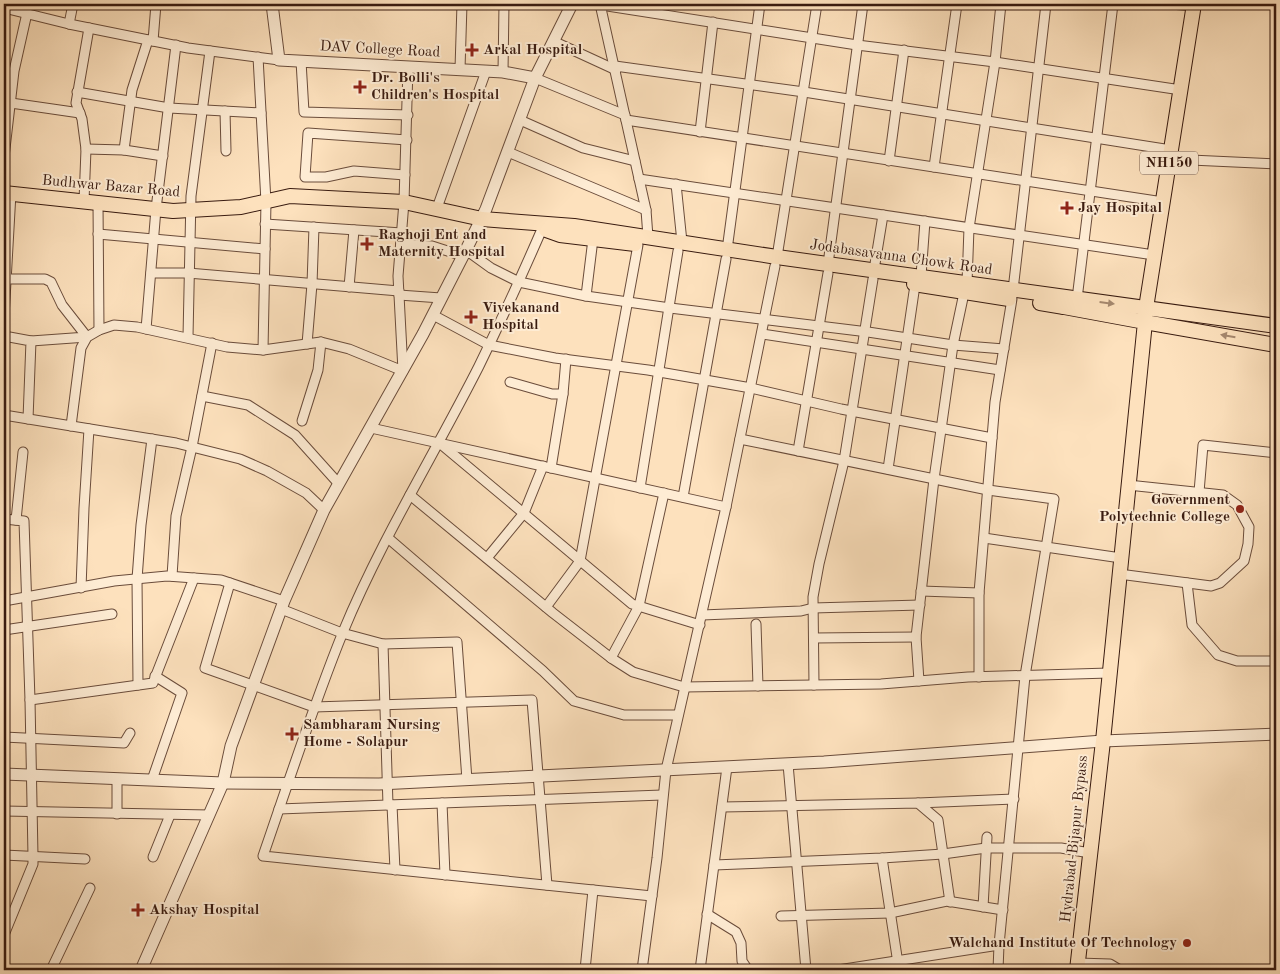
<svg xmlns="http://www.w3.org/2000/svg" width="1280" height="974" viewBox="0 0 1280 974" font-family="'Old Standard TT',serif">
  <rect width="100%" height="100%" fill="#fde1bd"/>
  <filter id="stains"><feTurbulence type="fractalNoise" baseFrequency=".004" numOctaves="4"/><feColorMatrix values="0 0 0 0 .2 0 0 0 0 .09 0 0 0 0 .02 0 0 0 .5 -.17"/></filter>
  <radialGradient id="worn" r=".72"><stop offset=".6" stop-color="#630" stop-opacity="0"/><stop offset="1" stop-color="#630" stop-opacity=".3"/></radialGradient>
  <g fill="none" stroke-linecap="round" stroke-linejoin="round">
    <g stroke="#6a4c3b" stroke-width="11">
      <g id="minor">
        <path d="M600,4l46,206 2,27"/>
        <path d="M1171,4l23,2"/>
        <path d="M601,5l256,40 138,17 186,28"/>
        <path d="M4,8l65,16 119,24 91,12"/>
        <path d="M69,24l4,-20"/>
        <path d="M153,41l3,-37"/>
        <path d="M553,41l63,29"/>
        <path d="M258,57l8,145 -3,148"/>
        <path d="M301,61l3,51 104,3"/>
        <path d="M615,66l189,26 367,58"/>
        <path d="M460,69l2,-65"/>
        <path d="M503,72l1,-68"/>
        <path d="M535,78l90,37"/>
        <path d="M77,92l92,16 92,5"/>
        <path d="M4,102l76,11"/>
        <path d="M225,111l1,40"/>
        <path d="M520,120l63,28 52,13"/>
        <path d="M626,120l537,82"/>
        <path d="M700,132l13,-110"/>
        <path d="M86,149l38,1 39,6"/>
        <path d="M124,150l8,-60 16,-50"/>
        <path d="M508,152l138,58"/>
        <path d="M4,157l10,-86 13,-58"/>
        <path d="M1169,159l107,5"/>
        <path d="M889,161l15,-111"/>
        <path d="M934,167l23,-163"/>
        <path d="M405,175l-51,-4 -28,6h-21l3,-44 99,7"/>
        <path d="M639,179l515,76"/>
        <path d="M676,184l6,58"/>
        <path d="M84,201l2,-52 -4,-30 -6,-16 13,-75"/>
        <path d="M98,203l1,127"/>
        <path d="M437,208l49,-137"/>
        <path d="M265,224l137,9"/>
        <path d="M542,229c-20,46 -41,92 -63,137 -45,89 -98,174 -136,266 -30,74 -54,149 -80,224l389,40"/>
        <path d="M98,234l167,15"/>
        <path d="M401,244l31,2 31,10"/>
        <path d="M466,250l25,18 28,14 67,14 84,12 198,24 85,13 51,4"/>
        <path d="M727,250l33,-246"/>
        <path d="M777,257l40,-253"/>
        <path d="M828,264l35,-260"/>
        <path d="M874,270l9,-55"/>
        <path d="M151,273h37l211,18"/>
        <path d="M921,276l4,-55"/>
        <path d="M6,279h39l6,3 11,23 25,32 -56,4"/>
        <path d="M967,283l2,-55 26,-166 6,-58"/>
        <path d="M349,287l5,-57"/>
        <path d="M1013,290l33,-286"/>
        <path d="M399,295l42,3"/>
        <path d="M586,296l7,-57"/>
        <path d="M1077,299l36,-295"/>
        <path d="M433,315l56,30 66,13 93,12 103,18 90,21 151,29"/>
        <path d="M4,317l7,-124"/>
        <path d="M146,329l10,-120 20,-164"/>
        <path d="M762,334l238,36"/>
        <path d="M4,336l27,5 -3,78"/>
        <path d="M188,337l3,-141 19,-145"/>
        <path d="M307,344l5,-60 2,-57"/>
        <path d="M510,382l42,12h11"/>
        <path d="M202,396l46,9 47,30 44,49"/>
        <path d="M4,415l172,28 64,16 27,12 39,22 18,17"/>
        <path d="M302,421l16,-51 3,-28"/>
        <path d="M71,426l10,-78 6,-11 12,-7 15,-5 23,2 90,20 36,3 58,-8 28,7 54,22 -5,-95 6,-74 4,-135"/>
        <path d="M371,428l355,79"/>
        <path d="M740,439l248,51 66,9 -29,177 -26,269 -1,25"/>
        <path d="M442,445l190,159 68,21"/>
        <path d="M798,451l30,-178"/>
        <path d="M551,468l12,-74 3,-35"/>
        <path d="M888,469l27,-184"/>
        <path d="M640,488l38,-237"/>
        <path d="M1199,492l4,-47 73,8"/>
        <path d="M410,495l143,118 58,45 22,14 51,15 197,-3 87,-7 141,-4"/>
        <path d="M683,497l43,-238"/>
        <path d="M4,519l20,2 6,179 3,156v8l-29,71"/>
        <path d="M16,520l7,-68"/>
        <path d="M388,538l155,133 31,30 50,14h54"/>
        <path d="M984,538l137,20"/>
        <path d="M487,558l37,-45 19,-47"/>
        <path d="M1119,574l92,12 9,-3 24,-22 4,-17 1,-17 -12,-22 -14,-10 -95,-10"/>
        <path d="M172,576l4,-60 16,-69 20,-104"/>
        <path d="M230,583l-25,85 109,39 218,-7 15,185"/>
        <path d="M1187,583l5,42 26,30 19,6h39"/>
        <path d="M81,588l3,-80 5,-79"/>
        <path d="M921,591l58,2"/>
        <path d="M4,601l110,-20 53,-5 54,4 63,21"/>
        <path d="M546,607l34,-46 58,-316"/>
        <path d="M281,609l61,24 41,11 74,-2 10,138"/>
        <path d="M702,615l99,-4 12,-3 107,-3"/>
        <path d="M756,624l2,62"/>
        <path d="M4,630l108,-16"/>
        <path d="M814,638l102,-1"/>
        <path d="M383,644l5,161"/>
        <path d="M611,658l28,-52 25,-113"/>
        <path d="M979,677v-84l16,-191 17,-103"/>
        <path d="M919,681l-3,-44 18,-158 19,-134 11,-52"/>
        <path d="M138,685l-1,-106 4,-54 11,-86"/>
        <path d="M814,685l-1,-88 6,-33 25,-103 29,-182"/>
        <path d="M30,700l123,-17 41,-105"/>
        <path d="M4,737l120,6 6,-10"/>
        <path d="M788,764l18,206"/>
        <path d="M117,779v35"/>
        <path d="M152,780l30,-87 -27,-17"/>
        <path d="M442,803l3,72"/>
        <path d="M918,803l96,-4"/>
        <path d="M392,805l3,65"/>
        <path d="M722,807l196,-4 20,17 12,82"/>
        <path d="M279,809l383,-14"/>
        <path d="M4,811l205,4"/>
        <path d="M4,855l81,4"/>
        <path d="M153,857l17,-42"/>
        <path d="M882,858l17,112"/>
        <path d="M714,865l168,-7 61,-4 43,-6h75l29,5"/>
        <path d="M983,907l4,-70"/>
        <path d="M707,914l29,18 5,11 1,18 6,9"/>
        <path d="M781,916l109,-3 57,-12 56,9"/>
        <path d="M1078,963l32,1 10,6"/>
        <path d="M51,970l39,-82"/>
        <path d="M331,970h2"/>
        <path d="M585,970l8,-80"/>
        <path d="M642,970l15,-112 9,-88 60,-263 49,-241"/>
        <path d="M700,970l27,-203"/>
        <path d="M838,970l161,-25"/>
      </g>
    </g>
    <g stroke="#6a4c3b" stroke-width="13">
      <g id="tertiary">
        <path d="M272,4l7,56 224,12 32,6"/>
        <path d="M4,774l219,9 156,1 445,-22 279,-21 173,-7"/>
        <path d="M141,970l82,-187 8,-37 53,-145 40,-91 99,-176 43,-84 20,-41 49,-131 37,-74"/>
      </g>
    </g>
    <g stroke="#391b10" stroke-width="16">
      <path id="primary" d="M1064,307l81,15 -42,419 -26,229"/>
    </g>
    <g stroke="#391b10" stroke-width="16">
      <g id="trunk">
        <path d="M1194,4l-48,304 -1,14 131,23"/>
        <path d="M4,193l169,18 68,-4 49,-11 114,6 78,17 92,7 203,31 499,69"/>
        <path d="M546,230l14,5 75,9"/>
        <path d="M914,284l95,15"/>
        <path d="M1040,303l24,4"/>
      </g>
    </g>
    <use href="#minor" stroke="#feecd4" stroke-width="9"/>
    <use href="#tertiary" stroke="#feecd4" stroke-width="11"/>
    <use href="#primary" stroke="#fde1bd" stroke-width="14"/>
    <use href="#trunk" stroke="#fde1bd" stroke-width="14"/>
  </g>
  <defs><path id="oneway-solid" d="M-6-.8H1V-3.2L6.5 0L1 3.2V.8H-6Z" transform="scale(1.25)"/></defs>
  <g fill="#a5886f">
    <use href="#oneway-solid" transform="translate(1107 303) rotate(7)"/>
    <use href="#oneway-solid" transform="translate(1228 336) rotate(-170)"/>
  </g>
  <g fill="#8f2418" stroke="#feecd4" stroke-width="2">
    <path d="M469.5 42.5h5v5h5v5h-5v5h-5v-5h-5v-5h5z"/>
    <path d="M357.5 79.5h5v5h5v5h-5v5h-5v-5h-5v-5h5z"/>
    <path d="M1064.5 200.5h5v5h5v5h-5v5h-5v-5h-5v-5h5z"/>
    <path d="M364.5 236.5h5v5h5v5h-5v5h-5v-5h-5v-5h5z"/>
    <path d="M468.5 309.5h5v5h5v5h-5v5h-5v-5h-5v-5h5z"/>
    <circle cx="1240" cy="509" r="5"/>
    <path d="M289.5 726.5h5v5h5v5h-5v5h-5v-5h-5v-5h5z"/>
    <path d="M135.5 902.5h5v5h5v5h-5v5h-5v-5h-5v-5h5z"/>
    <circle cx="1187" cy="943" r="5"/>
  </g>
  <g text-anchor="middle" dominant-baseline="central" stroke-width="4" stroke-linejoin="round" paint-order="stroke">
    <rect fill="#feecd4" stroke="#745a4b" stroke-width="1" x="1140" y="151.5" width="58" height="23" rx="4"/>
    <g font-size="14" font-weight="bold" fill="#391b10">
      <text x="1169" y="163">NH150</text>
    </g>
    <g font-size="15" fill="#391b10" stroke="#feecd4">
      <text transform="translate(380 50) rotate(3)">DAV College Road</text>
      <text transform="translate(111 187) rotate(5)">Budhwar Bazar Road</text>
      <text transform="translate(901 258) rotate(8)">Jodabasavanna Chowk Road</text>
      <text transform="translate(1075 839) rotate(-84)">Hydrabad-Bijapur Bypass</text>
    </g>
    <g font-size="15" font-weight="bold" fill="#391b10" stroke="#feecd4" text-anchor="start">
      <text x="483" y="50">Arkal Hospital</text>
      <text x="371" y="78">Dr. Bolli's<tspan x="371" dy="17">Children's Hospital</tspan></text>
      <text x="1078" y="208">Jay Hospital</text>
      <text x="378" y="235">Raghoji Ent and<tspan x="378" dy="17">Maternity Hospital</tspan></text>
      <text x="482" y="308">Vivekanand<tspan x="482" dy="17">Hospital</tspan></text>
      <text x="1230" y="500" text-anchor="end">Government<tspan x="1230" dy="17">Polytechnic College</tspan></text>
      <text x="303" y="725">Sambharam Nursing<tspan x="303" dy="17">Home - Solapur</tspan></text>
      <text x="149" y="910">Akshay Hospital</text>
      <text x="1177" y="943" text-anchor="end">Walchand Institute Of Technology</text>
    </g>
  </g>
  <rect width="1280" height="974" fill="none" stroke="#fde1bd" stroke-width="20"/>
  <rect x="5" y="5" width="1270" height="964" fill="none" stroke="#391b10" stroke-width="2.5"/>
  <rect x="10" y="10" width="1260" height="954" fill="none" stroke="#391b10"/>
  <rect width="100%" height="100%" filter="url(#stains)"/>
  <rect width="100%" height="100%" fill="url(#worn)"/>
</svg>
